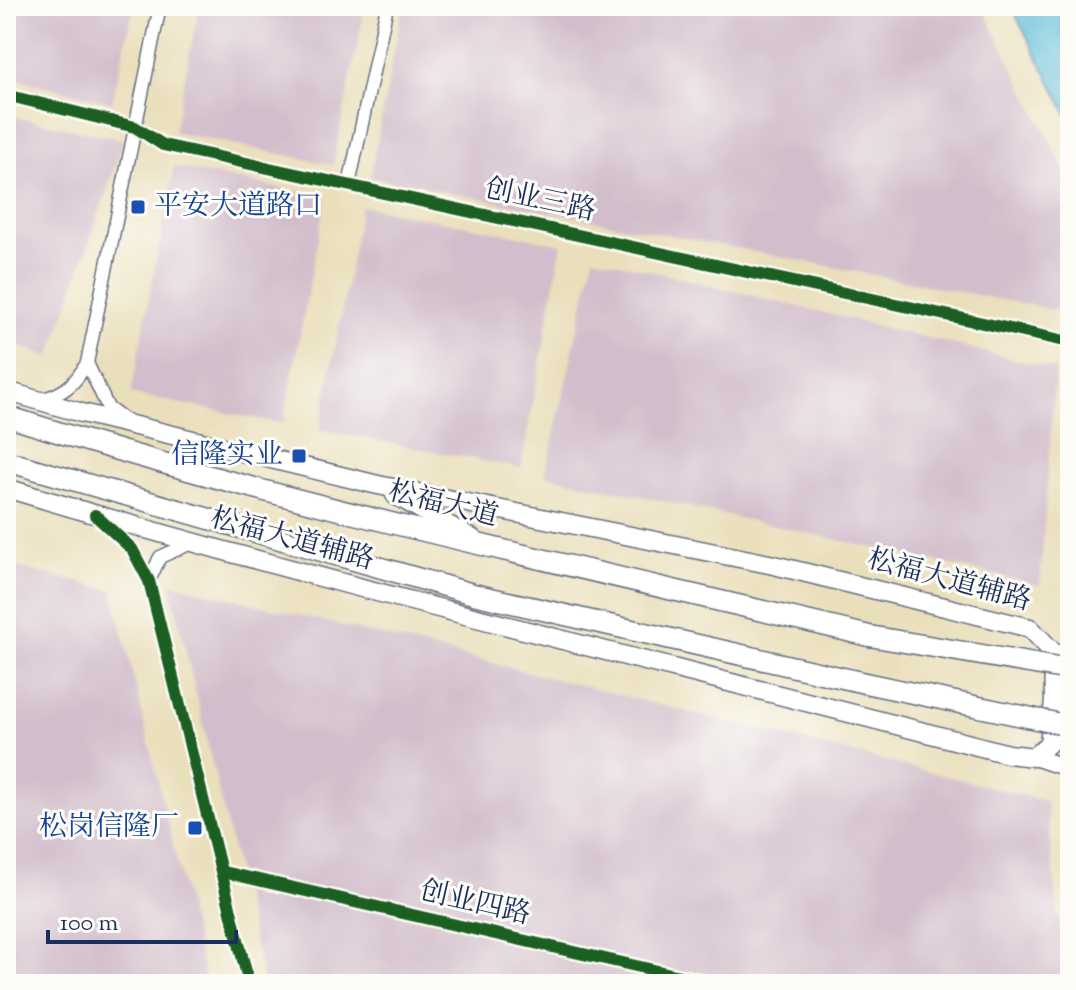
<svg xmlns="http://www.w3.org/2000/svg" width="1076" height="990" viewBox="0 0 1076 990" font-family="'Sorts Mill Goudy','Noto Serif SC',serif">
  <rect width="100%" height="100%" fill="#fdfcf7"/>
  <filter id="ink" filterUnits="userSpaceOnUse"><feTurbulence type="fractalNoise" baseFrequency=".0125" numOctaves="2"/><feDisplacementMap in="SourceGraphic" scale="16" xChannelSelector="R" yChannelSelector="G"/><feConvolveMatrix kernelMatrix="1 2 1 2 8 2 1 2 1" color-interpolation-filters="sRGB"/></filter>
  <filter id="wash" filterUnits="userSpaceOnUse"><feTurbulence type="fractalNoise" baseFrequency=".006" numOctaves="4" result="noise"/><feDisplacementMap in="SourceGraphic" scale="32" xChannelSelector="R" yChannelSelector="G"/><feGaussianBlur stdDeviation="1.8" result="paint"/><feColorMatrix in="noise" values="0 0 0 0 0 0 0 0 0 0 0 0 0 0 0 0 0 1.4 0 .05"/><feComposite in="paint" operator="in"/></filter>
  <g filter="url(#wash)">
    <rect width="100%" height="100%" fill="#eadfbb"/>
    <g fill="#d1bdcb">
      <path d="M6,6h128l-22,97 -106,-27z"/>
      <path d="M199,6h166l-32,159 -159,-33z"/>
      <path d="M403,6h579l88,174v133l-700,-136z"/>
      <path d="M6,115l118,25 -74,217 -44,-15z"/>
      <path d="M174,167l152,30 -43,227 -152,-30z"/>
      <path d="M361,206l201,38 -41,224 -201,-38z"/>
      <path d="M594,257l461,112 -15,216 -495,-110z"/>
      <path d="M6,564l107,27 93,393h-200z"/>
      <path d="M170,583l876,218 20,183h-802z"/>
    </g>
    <path fill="#5abad8" stroke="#3a749b" stroke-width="2" d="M1011,6h59v113z"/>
  </g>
  <g filter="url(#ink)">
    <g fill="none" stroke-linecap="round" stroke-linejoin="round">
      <g stroke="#636d7f" stroke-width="15">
        <g id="minor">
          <path d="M6,95l129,32 28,18 907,197"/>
          <path d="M349,185l38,-179"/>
          <path d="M87,363l21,45 15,11"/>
          <path d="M42,399c23,-5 34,-17 45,-36l73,-357"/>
          <path d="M100,519l32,30 17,32 100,403"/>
          <path d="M149,581l11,-24 32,-14"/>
          <path d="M223,872l492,112"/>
        </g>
      </g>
      <g stroke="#636d7f" stroke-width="19">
        <path id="tertiary" d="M1034,757l36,12"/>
      </g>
      <g stroke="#636d7f" stroke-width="21">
        <g id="secondary">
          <path d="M6,391l76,22 296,72 396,80 256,63 23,24 1,49 -5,42 -15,14 -26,-3c-334,-88 -671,-166 -1002,-266"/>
          <path d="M395,495l78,44"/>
        </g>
      </g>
      <g stroke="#636d7f" stroke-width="23">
        <g id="primary">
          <path d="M6,416c282,90 575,151 863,220"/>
          <path d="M6,461l467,133 392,89"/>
        </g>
      </g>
      <use href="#minor" stroke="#fff" stroke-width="12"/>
      <use href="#tertiary" stroke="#fff" stroke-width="16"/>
      <use href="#secondary" stroke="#fff" stroke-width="18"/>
      <use href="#primary" stroke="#fff" stroke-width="20"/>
      <g stroke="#636d7f" stroke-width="23" stroke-linecap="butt">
        <g id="primary-bridge">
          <path d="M869,636l201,34"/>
          <path d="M865,683l205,43"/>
        </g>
      </g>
      <use href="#primary-bridge" stroke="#fff" stroke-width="20"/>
      <g stroke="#fdfcf7" stroke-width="17">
        <g id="cycleway">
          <path d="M6,95l129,32 28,18 907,197"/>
          <path d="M95,515l37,34 17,32 100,403"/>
          <path d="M223,872l492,112"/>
        </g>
      </g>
      <use href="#cycleway" stroke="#1b5e20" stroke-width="12"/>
    </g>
  </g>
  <g fill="#1a4fb4" stroke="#fdfcf7" stroke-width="3">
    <rect x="130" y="199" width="16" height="16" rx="4"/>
    <rect x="291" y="448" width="16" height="16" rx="4"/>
    <rect x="187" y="820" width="16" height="16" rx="4"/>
  </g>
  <g text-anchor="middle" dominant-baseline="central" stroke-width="6" stroke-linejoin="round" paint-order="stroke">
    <g font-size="28" fill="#1b2f5e" stroke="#fdfcf7">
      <text transform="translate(540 201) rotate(12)">创业三路</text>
      <text transform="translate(443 505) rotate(14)">松福大道</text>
      <text transform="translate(292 540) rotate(15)">松福大道辅路</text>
      <text transform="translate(949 581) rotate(15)">松福大道辅路</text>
      <text transform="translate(475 904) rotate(13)">创业四路</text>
    </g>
    <g font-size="28" fill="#164399" stroke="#fdfcf7" text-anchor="end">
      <text x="154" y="207" text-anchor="start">平安大道路口</text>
      <text x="283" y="456">信隆实业</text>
      <text x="179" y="828">松岗信隆厂</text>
    </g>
  </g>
  <rect width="1076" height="990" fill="none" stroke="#fdfcf7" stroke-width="32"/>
  <path d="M48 930v12h188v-12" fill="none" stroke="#1b2f5e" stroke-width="4"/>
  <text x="60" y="930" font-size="24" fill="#1b2f5e" stroke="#fdfcf7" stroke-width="6" paint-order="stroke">100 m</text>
</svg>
